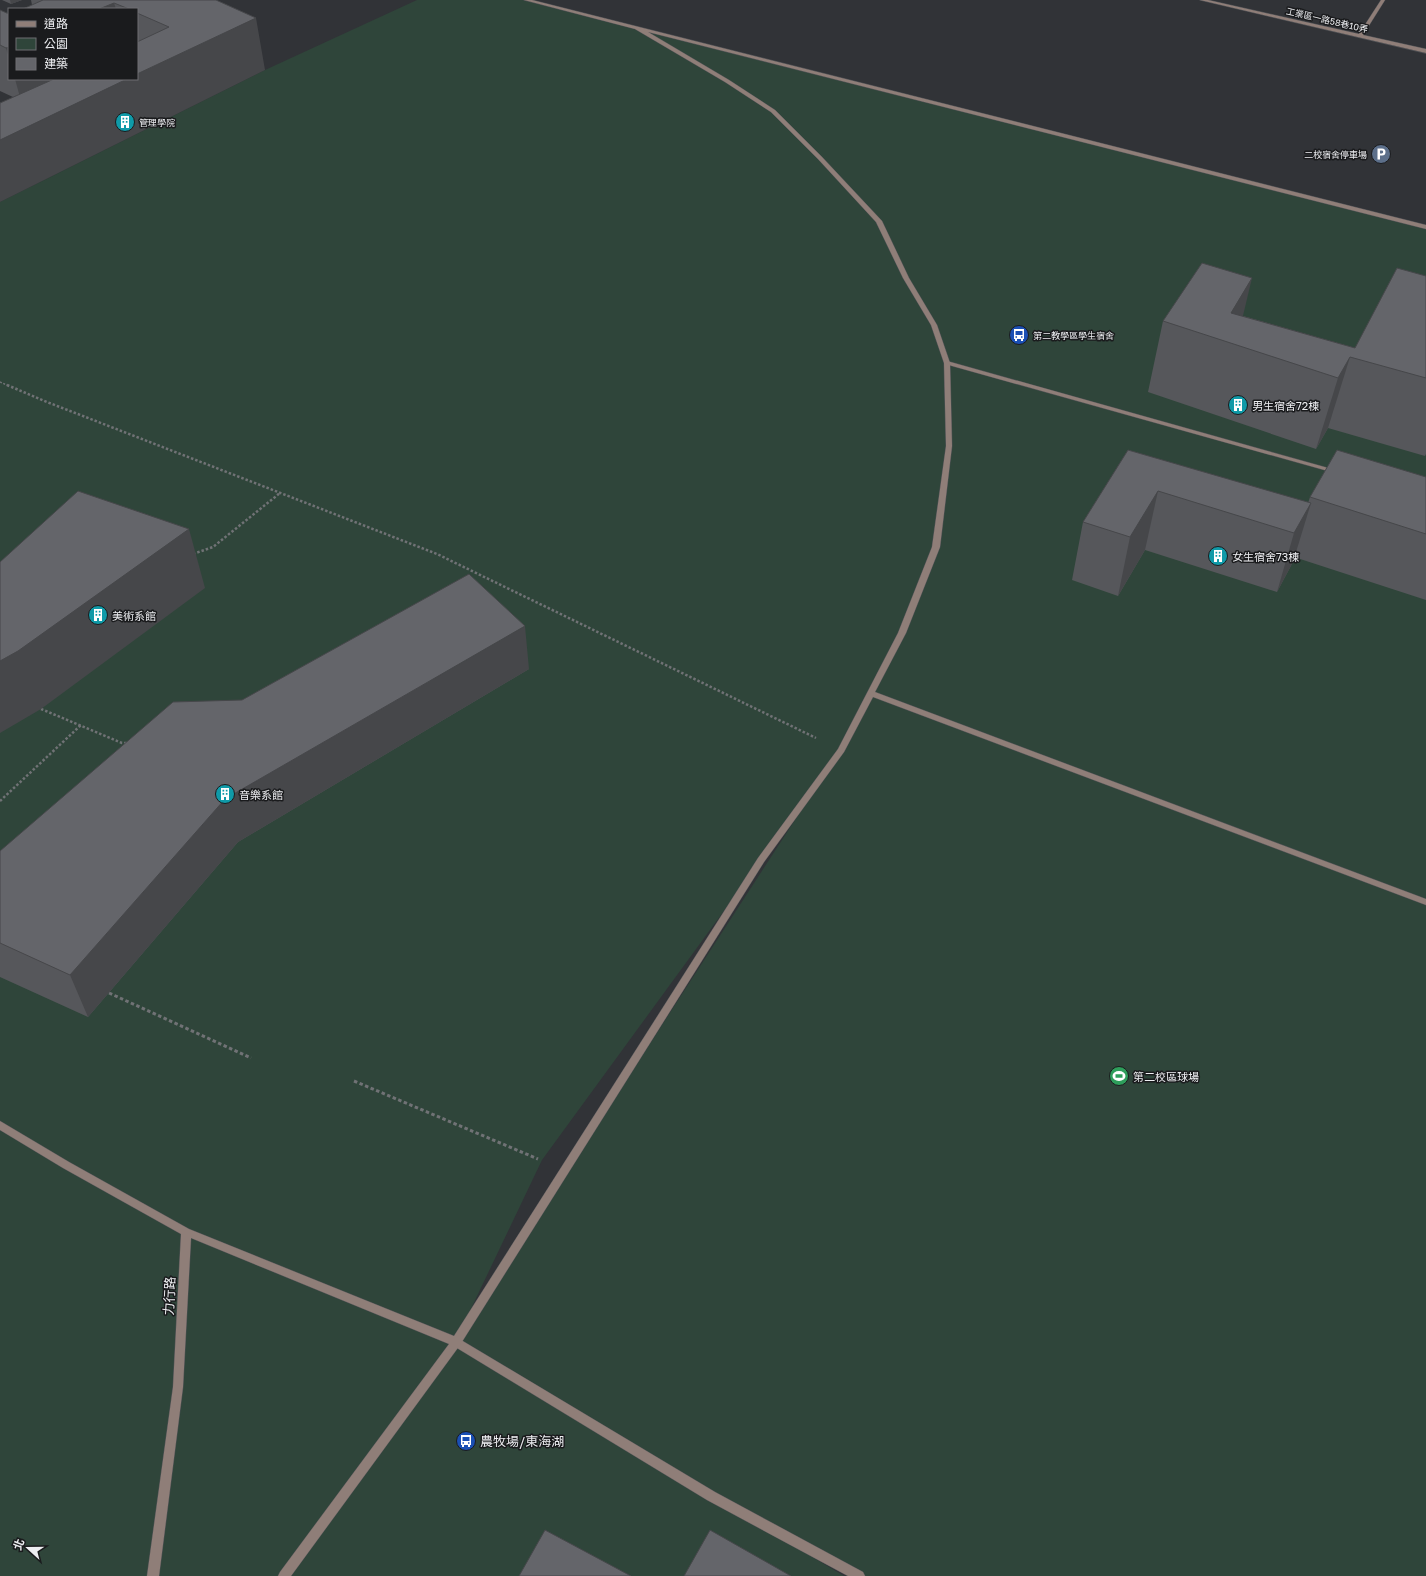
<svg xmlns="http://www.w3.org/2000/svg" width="1426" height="1576" viewBox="0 0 1426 1576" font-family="'Golos Text','Noto Sans TC',sans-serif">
  <rect width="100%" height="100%" fill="#313337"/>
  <path fill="#2f453a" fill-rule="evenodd" d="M417,0h109l900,228v1348h-571l-359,-209 348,209h-844v-1374l265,-132zM834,760l-376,579 -1,-1 85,-178z"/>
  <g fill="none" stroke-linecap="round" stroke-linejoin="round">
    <g stroke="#4f5155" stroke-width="1">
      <g id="lane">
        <path d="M1200,0h8l151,34 22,-34h4l-22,35 63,14v4z"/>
        <path d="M947,361l392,110 1,1 -1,1h-4l-390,-109v-2z"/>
        <path d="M456,1337l259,155 148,80 2,4h-17l-141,-76 -255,-155 -1,-3 1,-3z"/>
      </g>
    </g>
    <g stroke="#4f5155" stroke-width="1">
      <path id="street" d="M524,0h8l894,225v4l-778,-197 81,48 46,30 47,47 60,64 27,57 28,47 13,38 2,83 -12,101 -34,86 -31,59 551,207v6l-553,-208 -29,55 -80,110 -304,483 -169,231h-13l2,-4 169,-228 -258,-106 -8,149 -24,189h-12l26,-189 8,-153 -118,-66 -63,-38v-9l69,41 120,67 265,107 304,-478 80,-109 60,-116 34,-86 14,-101 -2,-83 -13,-38 -28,-47 -27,-56 -58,-63 -47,-47 -46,-30 -90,-53z"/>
    </g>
    <path stroke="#707275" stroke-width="1.5" stroke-dasharray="2 1.5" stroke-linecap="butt" d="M0,382l9,4"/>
    <g stroke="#707275" stroke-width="2.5" stroke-dasharray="2.5 2" stroke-linecap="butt">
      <path d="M7,385l40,17 390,152 379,184"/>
      <path d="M193,554l20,-7 67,-54"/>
      <path d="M41,709l81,34h5"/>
      <path d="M0,801l81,-76"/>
    </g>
    <g stroke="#707275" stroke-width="3" stroke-dasharray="3.5 2.5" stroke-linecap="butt">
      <path d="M109,993l142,65"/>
      <path d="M354,1081l184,78"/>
    </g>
    <use href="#lane" fill="#8f7e78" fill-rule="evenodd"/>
    <use href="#street" fill="#8f7e78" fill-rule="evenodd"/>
  </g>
  <g fill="#56575b">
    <path d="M2,0h20l-11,4z"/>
    <path d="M31,0h185l49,70 -252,27 -13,-6v-81l9,4v65h128v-70h-114l9,-4z"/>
    <path d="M1426,276v178l-1,2 -97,-28 -12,21 -168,-57 15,-71 80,-5 112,32z"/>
    <path d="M1128,450l180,53 2,-6 116,-20v123l-132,-43 -1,5 -16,30 -132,-42 -27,46 -46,-16 11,-58z"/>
    <path d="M529,669l-291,173 -150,175 -88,-40v-126l242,-151z"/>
  </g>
  <g fill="#46474a">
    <path d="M10,0h12l-11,4z"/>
    <path d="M114,3l2,6h-58z"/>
    <path d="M256,18l9,52 -265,132v-62l127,-61h10v-5z"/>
    <path d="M9,47v11l-3,-10z"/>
    <path d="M15,79h56l-50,22z"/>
    <path d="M1252,278l-16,67 -5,-32z"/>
    <path d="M1350,357l-22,71 -12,21 22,-71z"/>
    <path d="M1158,491l-13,59 -27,46 12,-59z"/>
    <path d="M1311,503l-18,59 -16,30 17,-59z"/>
    <path d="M189,529l16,59 -164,121 -41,24v-72z"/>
    <path d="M525,626l4,43 -291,173 -150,175 -18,-42 155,-176z"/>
  </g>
  <g fill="#64656a" stroke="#46474a">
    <path d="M43,0h173l40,18 -119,56v-32l32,-15 -32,-14v-4h-8l-15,-6 -15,6h-76z"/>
    <path d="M0,10l9,4v33l-3,1 -6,-3z"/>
    <path d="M54,79h73l-127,61v-37z"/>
    <path d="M1202,263l50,15 -21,35 124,35 42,-80 29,8v102l-76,-21 -12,21 -175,-57z"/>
    <path d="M1128,450l183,53 -17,30 -136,-42 -28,46 -47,-15z"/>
    <path d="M1337,450l89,27v57l-116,-37z"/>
    <path d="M78,491l111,38 -171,122 -18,10v-99z"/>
    <path d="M469,574l56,52 -300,173 -155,176 -70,-32v-92l173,-149 69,-2z"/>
    <path d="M545,1530l86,46h-112z"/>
    <path d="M710,1530l81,46h-107z"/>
  </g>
  <defs>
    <g id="building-disc" transform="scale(1)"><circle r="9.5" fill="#0f9aa8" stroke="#1a1b1d"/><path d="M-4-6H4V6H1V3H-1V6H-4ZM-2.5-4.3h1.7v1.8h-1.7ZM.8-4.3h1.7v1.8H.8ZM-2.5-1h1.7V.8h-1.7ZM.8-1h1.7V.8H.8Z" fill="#fff"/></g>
    <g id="parking-disc" transform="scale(1)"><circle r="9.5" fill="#5c6f8a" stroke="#1a1b1d"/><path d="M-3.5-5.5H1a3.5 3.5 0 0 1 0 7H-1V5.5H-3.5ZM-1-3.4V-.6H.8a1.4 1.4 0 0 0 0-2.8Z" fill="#fff"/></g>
    <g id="bus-disc" transform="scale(1)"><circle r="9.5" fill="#1a4fb4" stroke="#1a1b1d"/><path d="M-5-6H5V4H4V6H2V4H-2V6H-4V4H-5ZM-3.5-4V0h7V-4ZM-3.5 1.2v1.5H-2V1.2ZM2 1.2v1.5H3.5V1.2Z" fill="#fff"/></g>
    <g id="stadium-disc" transform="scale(1)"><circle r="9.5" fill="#2e9e5b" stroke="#1a1b1d"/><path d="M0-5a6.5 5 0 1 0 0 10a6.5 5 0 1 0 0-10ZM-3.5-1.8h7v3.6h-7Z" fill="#fff"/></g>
  </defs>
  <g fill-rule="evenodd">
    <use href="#building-disc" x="125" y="122"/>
    <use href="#parking-disc" x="1381" y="154"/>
    <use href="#bus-disc" x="1019" y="335"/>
    <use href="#building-disc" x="1238" y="405"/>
    <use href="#building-disc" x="1218" y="556"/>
    <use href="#building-disc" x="98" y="615"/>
    <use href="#building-disc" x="225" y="794"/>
    <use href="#stadium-disc" x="1119" y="1076"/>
    <use href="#bus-disc" x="466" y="1441"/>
  </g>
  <g text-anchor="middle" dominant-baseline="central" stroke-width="3" stroke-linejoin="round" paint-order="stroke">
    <g font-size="9" fill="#edeef1" stroke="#1a1b1d">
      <text transform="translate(1327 20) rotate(13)">工業區一路58巷10弄</text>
    </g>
    <g font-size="9" fill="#edeef1" stroke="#1a1b1d" text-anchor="start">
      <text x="139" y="122">管理學院</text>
      <text x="1367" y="154" text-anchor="end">二校宿舍停車場</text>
      <text x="1033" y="335">第二教學區學生宿舍</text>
    </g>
    <g font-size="11" fill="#edeef1" stroke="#1a1b1d" text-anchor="start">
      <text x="1252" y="405">男生宿舍72棟</text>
      <text x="1232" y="556">女生宿舍73棟</text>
      <text x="112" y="615">美術系館</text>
      <text x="239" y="794">音樂系館</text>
      <text x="1133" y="1076">第二校區球場</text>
    </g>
    <g font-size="13" fill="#edeef1" stroke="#1a1b1d">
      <text transform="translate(169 1296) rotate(-87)">力行路</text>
    </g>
    <g font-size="13" fill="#edeef1" stroke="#1a1b1d" text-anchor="start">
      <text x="480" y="1441">農牧場/東海湖</text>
    </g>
  </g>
  <rect x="8" y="8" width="130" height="72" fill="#1a1b1d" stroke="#6e6f72"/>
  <rect x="16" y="21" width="20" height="6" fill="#8f7e78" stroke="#6e6f72"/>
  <text x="44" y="28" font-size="12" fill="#edeef1">道路</text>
  <rect x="16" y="38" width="20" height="12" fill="#2f453a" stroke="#6e6f72"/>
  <text x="44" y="48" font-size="12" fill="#edeef1">公園</text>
  <rect x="16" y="58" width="20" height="12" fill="#64656a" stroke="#6e6f72"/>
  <text x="44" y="68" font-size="12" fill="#edeef1">建築</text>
  <g transform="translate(28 1548) rotate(291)" stroke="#1a1b1d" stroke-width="3" paint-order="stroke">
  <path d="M0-3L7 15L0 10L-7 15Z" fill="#edeef1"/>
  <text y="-6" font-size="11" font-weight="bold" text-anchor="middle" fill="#edeef1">北</text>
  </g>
</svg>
